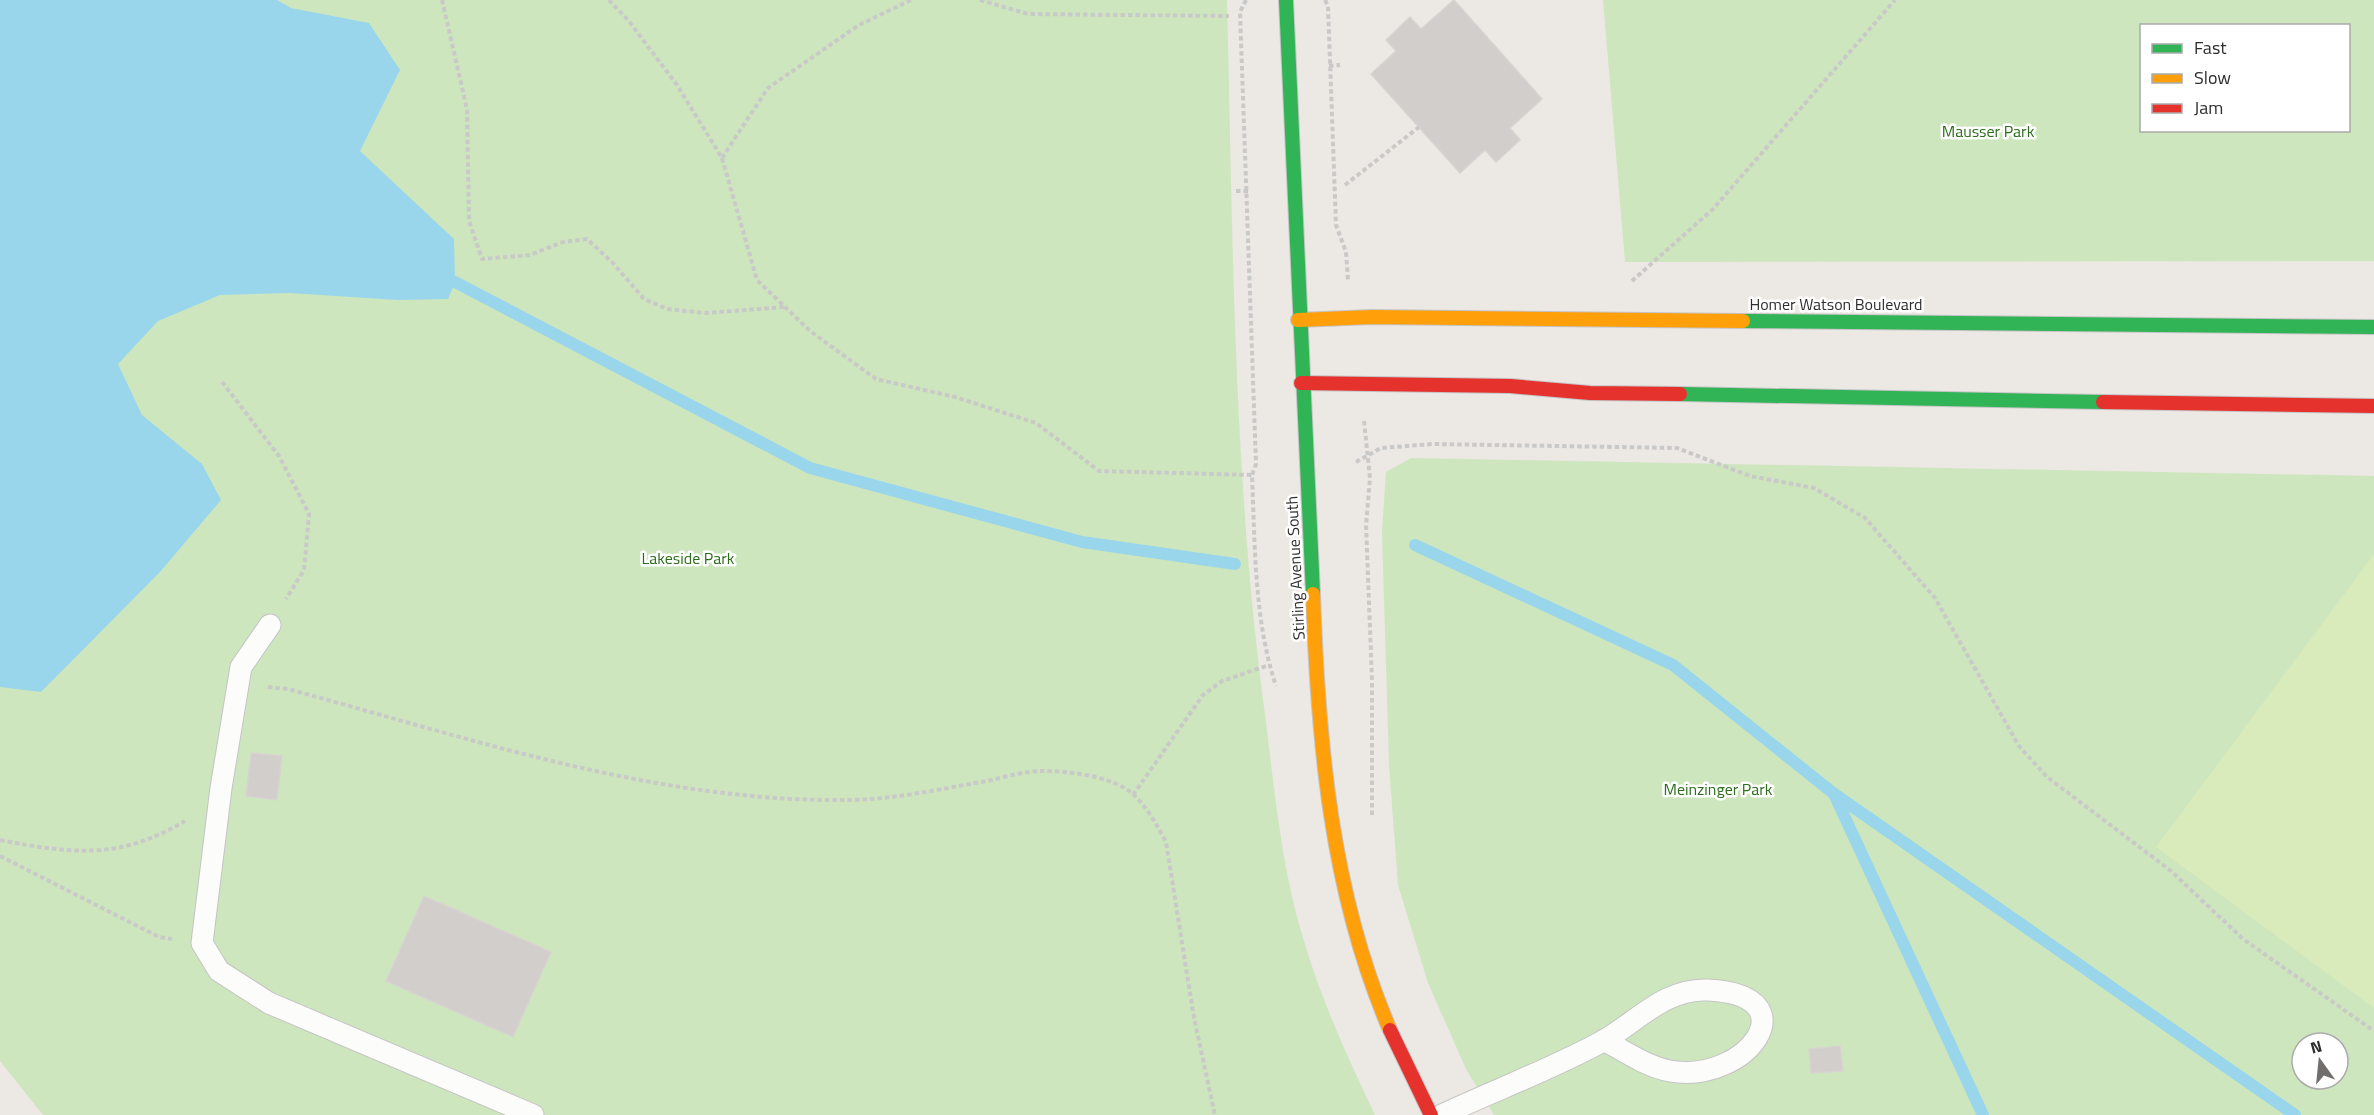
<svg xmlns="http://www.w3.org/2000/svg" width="2374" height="1115" viewBox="0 0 2374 1115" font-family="'Titillium Web',sans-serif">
  <rect width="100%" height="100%" fill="#ece8e4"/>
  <g fill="#cee6be" fill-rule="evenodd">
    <path d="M0,0h1227c6,241 6,483 39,722 9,73 16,149 38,219 18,61 44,117 71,174h-1332l-43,-54z"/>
    <path d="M1603,0h771v261l-749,1zM2142,26h206v104h-206z"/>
    <path d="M1411,458l963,18v639h-880l-28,-46 -38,-86 -30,-98 -9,-120 -7,-233 4,-60zM2302,1043h36v36h-36z"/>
  </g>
  <path fill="#d9eabb" d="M2374,554v454l-218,-161z"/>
  <path fill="#99d6ec" d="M0,0h277l14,8 78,15 31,47 -40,81 94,88 1,43 -7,17 -50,1 -109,-7 -69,2 -62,26 -40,43 24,51 60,49 19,36 -61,72 -119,120 -41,-5z"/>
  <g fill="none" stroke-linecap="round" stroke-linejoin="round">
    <g stroke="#99d6ec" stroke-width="12">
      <path d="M455,282l355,186 272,74 153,22"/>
      <path d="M1415,545l258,120 160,128 462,322"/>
      <path d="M1834,794l149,321"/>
    </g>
  </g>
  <g fill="#d1cecb" stroke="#d7d4d0" stroke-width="1.5">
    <path d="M1454,0l88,99 -32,29 10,12 -24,22 -11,-12 -25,23 -89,-99 25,-23 -10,-11 24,-23 11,12z"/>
    <path d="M251,753l31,3 -5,44 -31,-4z"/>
    <path d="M424,896l127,56 -38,85 -127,-56z"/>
    <path d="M1840,1046l3,25 -32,2 -2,-24z"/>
  </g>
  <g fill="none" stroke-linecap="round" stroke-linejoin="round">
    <g stroke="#c5c4c5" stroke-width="23">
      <g id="lane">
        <path d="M270,625l-29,42 -20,121 -19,155 17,28 50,32 264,112"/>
        <path d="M1442,1115c53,-25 110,-46 161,-74 35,-20 62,-53 105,-51 105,5 38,95 -38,81 -23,-4 -46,-20 -66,-31"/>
      </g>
    </g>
    <g stroke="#c5c4c5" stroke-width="16">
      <g id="fast">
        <path d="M1286,0l27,594"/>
        <path d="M1743,321l631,6"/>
        <path d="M1680,394l423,8"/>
      </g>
    </g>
    <g stroke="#c5c4c5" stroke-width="16">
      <g id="slow">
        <path d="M1298,320l74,-3 371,4"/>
        <path d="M1313,594c5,148 18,299 77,436"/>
      </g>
    </g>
    <g stroke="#c5c4c5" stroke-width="16">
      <g id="jam">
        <path d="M1301,383l209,3 80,7 90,1"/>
        <path d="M2103,402l271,4"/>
        <path d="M1390,1030l41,85"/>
      </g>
    </g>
    <g stroke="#c9c9c8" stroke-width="4" stroke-dasharray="4.5 3" stroke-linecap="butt">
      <path d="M442,0l25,109 2,112 13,38 48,-4 33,-13 24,-3 25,23 32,37 23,10 38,4 80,-6"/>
      <path d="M609,0l19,20 49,65 45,73 35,122 53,51 66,48 79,18 81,26 63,48 153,4"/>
      <path d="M980,0l48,14 201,2"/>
      <path d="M1246,0l-6,12 16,452 -4,11c3,70 2,145 24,211"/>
      <path d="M1325,0l3,6 8,219 10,27 2,28"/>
      <path d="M1329,66l11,-1"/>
      <path d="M722,158l46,-70 91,-63 52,-25"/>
      <path d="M1345,185l74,-58"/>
      <path d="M1236,191h13"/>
      <path d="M1632,281l81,-72 182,-209"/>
      <path d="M222,382l57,74 30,58 -5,56 -18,29"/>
      <path d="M1364,421l6,57 -4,47 6,155v135"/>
      <path d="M1356,462l25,-14 52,-4 244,4 73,28 64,12 51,30 70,80 84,148 28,31 124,94 72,68 131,92"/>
      <path d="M268,687l20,2c181,49 367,113 557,111 48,0 95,-11 142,-19 18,-4 38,-10 55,-10 28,0 72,5 93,25 13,13 22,29 31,46l28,176 21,97"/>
      <path d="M1133,795l70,-100 19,-14 47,-16"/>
      <path d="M0,840c73,14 119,20 185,-19"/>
      <path d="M0,856l159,81 13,2"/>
    </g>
    <use href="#lane" stroke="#fcfcfb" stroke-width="21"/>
    <use href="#fast" stroke="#30b455" stroke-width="14"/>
    <use href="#slow" stroke="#ff9f0a" stroke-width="14"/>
    <use href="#jam" stroke="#e5322d" stroke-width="14"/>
  </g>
  <g text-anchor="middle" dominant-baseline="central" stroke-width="5" stroke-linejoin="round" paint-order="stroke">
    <g font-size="16" fill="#2c6e1b" stroke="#fff">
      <text x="1988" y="131">Mausser Park</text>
      <text x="688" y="558">Lakeside Park</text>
      <text x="1718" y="789">Meinzinger Park</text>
    </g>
    <g font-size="16" fill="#2e2e2e" stroke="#fff">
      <text x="1836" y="304">Homer Watson Boulevard</text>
      <text transform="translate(1295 568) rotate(-93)">Stirling Avenue South</text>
    </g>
  </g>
  <rect x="2140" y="24" width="210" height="108" fill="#ffffff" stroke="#ababab" stroke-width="1.5"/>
  <rect x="2152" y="44" width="30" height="9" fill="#30b455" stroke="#ababab" stroke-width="1.5"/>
  <text x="2194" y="54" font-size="18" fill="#2e2e2e">Fast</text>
  <rect x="2152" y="74" width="30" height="9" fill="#ff9f0a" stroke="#ababab" stroke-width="1.5"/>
  <text x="2194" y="84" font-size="18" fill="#2e2e2e">Slow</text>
  <rect x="2152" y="104" width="30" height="9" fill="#e5322d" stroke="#ababab" stroke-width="1.5"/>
  <text x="2194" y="114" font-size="18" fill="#2e2e2e">Jam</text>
  <g transform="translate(2320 1061) rotate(345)"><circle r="28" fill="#ffffff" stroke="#ababab" stroke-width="1.5"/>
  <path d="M0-4.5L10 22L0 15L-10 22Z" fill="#706f6e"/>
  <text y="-9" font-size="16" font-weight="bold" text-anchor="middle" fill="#2e2e2e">N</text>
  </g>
</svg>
